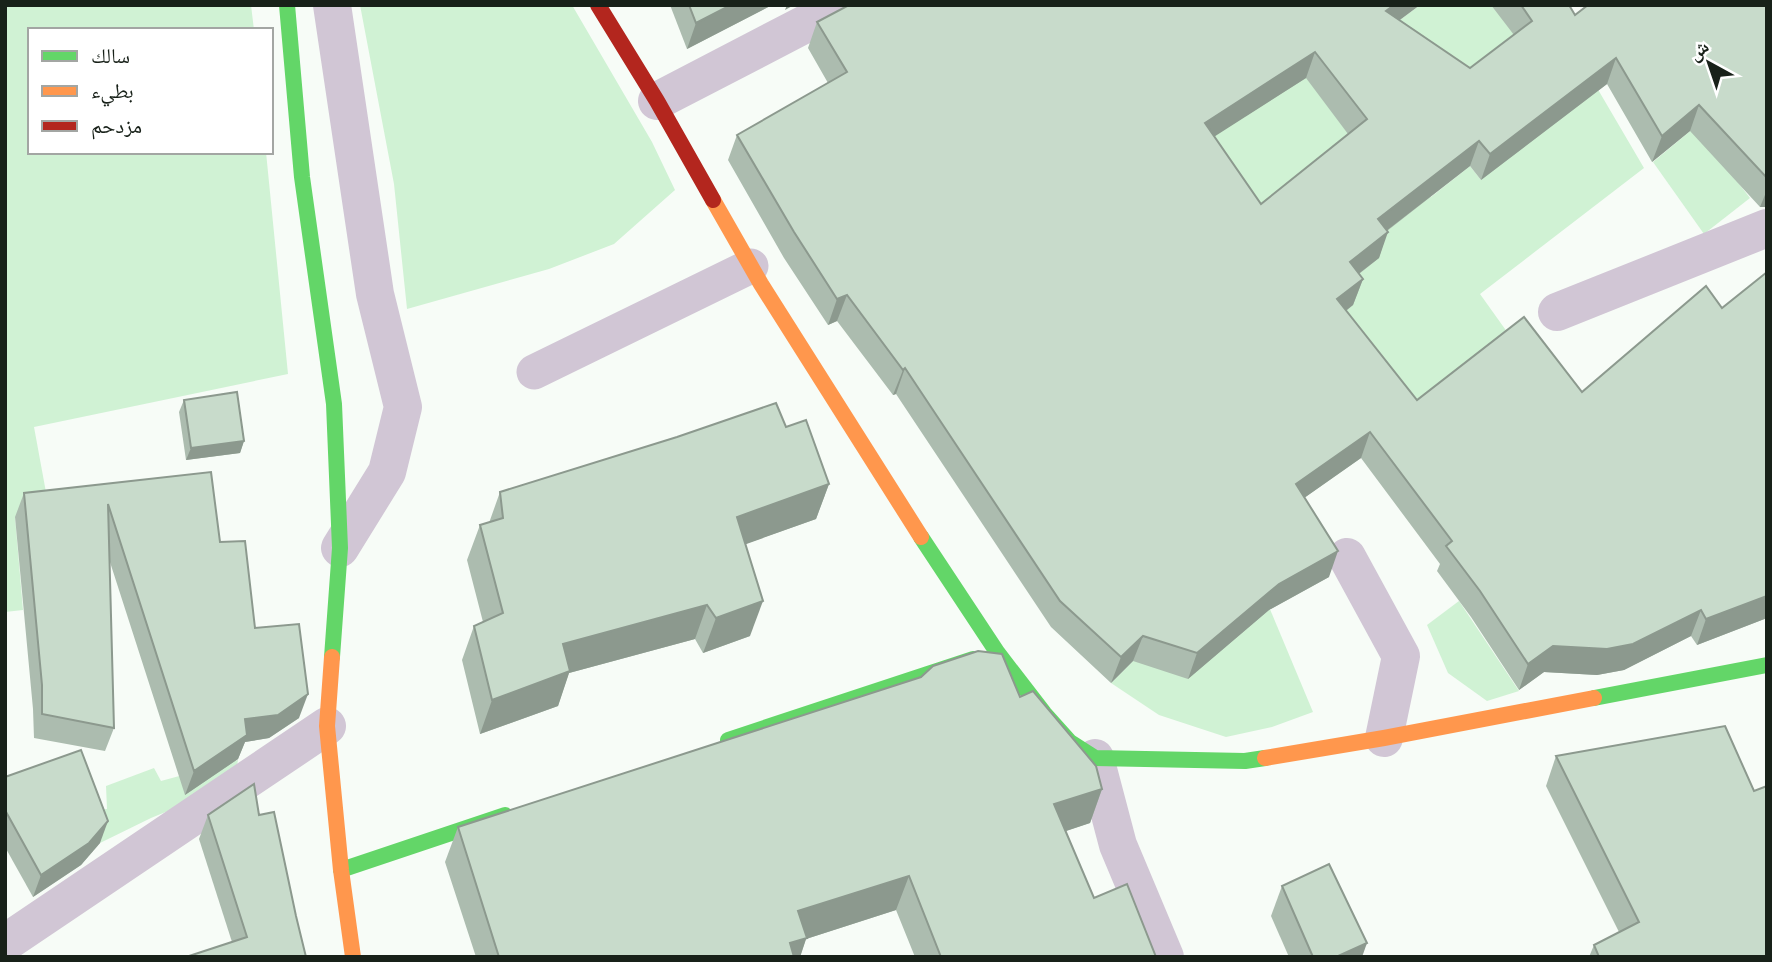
<svg xmlns="http://www.w3.org/2000/svg" width="1772" height="962" viewBox="0 0 1772 962" font-family="'Open Sans','Noto Naskh Arabic',sans-serif">
  <rect width="100%" height="100%" fill="#f7fcf7"/>
  <g fill="#d0f2d4">
    <path d="M5,5h246l3,25h-224v122h236l22,222 -254,53 16,87 -35,3 8,93 -18,2z"/>
    <path d="M360,5h212l80,137 23,48 -61,54 -65,25 -142,40 -13,-125z"/>
    <path d="M1420,5h117l-14,41 -52,40 -94,-49z"/>
    <path d="M1576,52l68,116 -164,126 35,49 -108,82 -80,-100 18,-109 86,-19 39,-31 11,14z"/>
    <path d="M1294,54l63,90 -91,74 -182,-153z"/>
    <path d="M1695,127l55,71 -46,36 -51,-72z"/>
    <path d="M1264,595l49,117 -41,15 -46,10 -67,-22 -48,-32 22,-22z"/>
    <path d="M1459,601l60,90 -32,10 -39,-28 -21,-48z"/>
    <path d="M238,760l-4,24 -83,34 -51,25 -12,-32 19,-2 -1,-23 48,-18 7,13z"/>
  </g>
  <g fill="none" stroke-linecap="round" stroke-linejoin="round">
    <path stroke="#d1c6d5" stroke-width="35" d="M534,372l217,-106"/>
    <g stroke="#d1c6d5" stroke-width="38">
      <path d="M332,5l43,289 28,113 -16,65 -47,76"/>
      <path d="M657,101l185,-96"/>
      <path d="M1557,312l210,-84"/>
      <path d="M1347,557l54,99 -17,82"/>
      <path d="M1095,758l23,87 47,112"/>
      <path d="M5,943l322,-217"/>
    </g>
    <g stroke="#63d668" stroke-width="16">
      <path d="M287,5l15,172 32,227 6,144 -8,109"/>
      <path d="M921,537l76,115 47,61 26,29 25,16 150,3 20,-3"/>
      <path d="M1594,698l173,-33"/>
      <path d="M728,740l245,-81"/>
      <path d="M341,870l164,-55"/>
    </g>
    <g stroke="#ff974d" stroke-width="16">
      <path d="M713,200l48,84 160,253"/>
      <path d="M332,657l-5,69 14,144 12,87"/>
      <path d="M1265,758l119,-20 210,-40"/>
    </g>
    <path stroke="#b3261e" stroke-width="16" d="M598,5l59,96 56,99"/>
  </g>
  <g fill="#acbcaf" fill-rule="evenodd">
    <path d="M670,5h102l-85,44z"/>
    <path d="M1491,5h78l6,10 192,-10v202h-7l-70,-76 -38,31 -45,-78 -126,96 -11,-14 -83,65 -8,27 -20,16 4,5 -10,26 -7,6 71,89 165,-8 140,-84 45,-36v346l-70,27 -6,-9 -67,34 -27,5 -53,-3 -25,18 -48,-73 -34,-46 3,-7 -79,-106 -57,40 25,79 -60,33 -81,69 -55,-18 -22,22 -60,-56 -155,-233 -3,1 -56,-74 -9,4 -44,-67 -56,-98 9,-25 91,-52 -20,-35 9,-26 583,-2 70,48 44,-33zM1306,78l42,56 -87,70 -47,-68z"/>
    <path d="M184,400l60,41 -4,12 -54,7 -7,-48z"/>
    <path d="M786,427l43,57 -13,35 -71,25 5,92 -47,17 -8,-14 -126,34 -11,33 -78,28 -18,-74 12,-34 9,-4 -16,-62 13,-35 9,-2 11,-31 177,-55z"/>
    <path d="M211,472l9,70 35,86 44,90 -30,20 -24,4 -7,17 -53,36 -76,-236 5,169 -9,23 -71,-13 -1,-29 -18,-192 9,-24z"/>
    <path d="M1020,697l82,92 -12,34 -24,8 28,67 62,59h-241l-19,-47 -90,29 -6,18h-324l-31,-95 13,-35z"/>
    <path d="M1556,756l198,35 13,166h-178l5,-12 25,-13 -73,-146z"/>
    <path d="M5,777l95,66 -19,22 -48,32 -28,-50z"/>
    <path d="M208,815h51l37,101 10,41 -74,-15 -33,-103z"/>
    <path d="M1282,886l80,71h-73l-18,-41z"/>
  </g>
  <g fill="#8c998e">
    <path d="M731,5h41l-85,44 9,-26z"/>
    <path d="M787,5h7l-9,5z"/>
    <path d="M1394,5h26l-43,32 9,-26z"/>
    <path d="M1315,52l-9,26 -111,71 10,-26z"/>
    <path d="M1616,58l-9,26 -126,96 9,-26z"/>
    <path d="M1699,105l-9,26 -38,31 10,-26z"/>
    <path d="M1479,141l-9,25 -102,79 10,-26z"/>
    <path d="M1767,190v17h-7z"/>
    <path d="M1388,232l-9,26 -39,30 10,-26z"/>
    <path d="M1363,279l-10,26 -26,20 10,-26z"/>
    <path d="M847,295l-10,26 -9,4 9,-26z"/>
    <path d="M905,368l-9,26 -3,1 10,-25z"/>
    <path d="M1370,432l-9,26 -74,52 9,-26z"/>
    <path d="M244,441l-4,12 -54,7 5,-12z"/>
    <path d="M829,484l-13,35 -92,33 13,-35z"/>
    <path d="M1338,551l-9,26 -60,33 -81,69 9,-26 82,-69z"/>
    <path d="M1767,596v22l-70,27 9,-26z"/>
    <path d="M763,601l-13,35 -47,17 13,-35z"/>
    <path d="M707,605l-12,34 -126,34 -11,33 -78,28 12,-34 71,-56z"/>
    <path d="M1701,610l-10,26 -67,34 -27,5 -53,-3 -25,18 9,-26 25,-18z"/>
    <path d="M1143,636l-10,25 -22,22 10,-26z"/>
    <path d="M308,694l-9,24 -30,20 -24,4 -7,17 -53,36 9,-24 51,-52z"/>
    <path d="M1102,789l-12,34 -48,16 12,-35z"/>
    <path d="M108,821l-8,22 -19,22 -48,32 8,-22z"/>
    <path d="M909,876l-13,34 -90,29 -6,18h-15l13,-46z"/>
    <path d="M1367,943l-5,14h-26z"/>
  </g>
  <g fill="#c8dbcb" stroke="#8c998e" stroke-width="2" fill-rule="evenodd">
    <path d="M689,5h42l-35,18z"/>
    <path d="M849,5h545l-8,6 84,57 62,-47 -11,-16h48l6,10 13,-10h179v173l-68,-73 -37,31 -46,-78 -126,96 -11,-13 -101,78 10,13 -38,30 13,17 -26,20 80,101 107,-83 58,75 124,-106 16,22 45,-36v324l-61,23 -5,-9 -68,34 -26,5 -54,-3 -25,18 -48,-73 -34,-45 6,-5 -82,-109 -74,52 42,67 -59,33 -82,69 -54,-17 -22,21 -61,-56 -155,-233 -2,2 -56,-75 -10,4 -43,-67 -57,-97 110,-63 -30,-50zM1315,52l52,67 -106,85 -56,-81z"/>
    <path d="M237,392l7,49 -53,7 -7,-48z"/>
    <path d="M776,403l10,24 20,-7 23,64 -92,33 26,84 -47,17 -9,-13 -144,39 7,27 -78,29 -18,-74 29,-13 -23,-88 23,-7 -3,-26 177,-55z"/>
    <path d="M211,472l9,70 25,-1 10,87 44,-4 9,70 -30,21 -33,4 2,16 -53,36 -86,-267 6,224 -72,-14v-29l-18,-192z"/>
    <path d="M978,651l24,3 18,43 13,-6 63,75 6,23 -48,15 40,94 33,-14 29,73h-215l-32,-81 -111,35 9,27 -17,5 4,14h-295l-41,-130 463,-150 12,-11z"/>
    <path d="M1725,726l29,65 13,-5v171h-168l-5,-12 45,-23 -83,-166z"/>
    <path d="M81,750l27,71 -19,22 -48,32 -36,-65v-33z"/>
    <path d="M254,784l5,31 15,-3 22,104 10,41h-120l61,-20 -39,-122z"/>
    <path d="M1329,864l38,79 -31,14h-23l-31,-71z"/>
  </g>
  <rect width="1772" height="962" fill="none" stroke="#182119" stroke-width="14"/>
  <rect x="28" y="28" width="245" height="126" fill="#ffffff" stroke="#a3a6a3" stroke-width="2"/>
  <rect x="42" y="51" width="35" height="10" fill="#63d668" stroke="#a3a6a3" stroke-width="2"/>
  <text x="91" y="63" font-size="21" fill="#182119">سالك</text>
  <rect x="42" y="86" width="35" height="10" fill="#ff974d" stroke="#a3a6a3" stroke-width="2"/>
  <text x="91" y="98" font-size="21" fill="#182119">بطيء</text>
  <rect x="42" y="121" width="35" height="10" fill="#b3261e" stroke="#a3a6a3" stroke-width="2"/>
  <text x="91" y="133" font-size="21" fill="#182119">مزدحم</text>
  <g transform="translate(1709 63) rotate(320)" stroke="#ffffff" stroke-width="5" paint-order="stroke">
  <path d="M0-5L12 26L0 18L-12 26Z" fill="#182119"/>
  <text y="-10" font-size="19" font-weight="bold" text-anchor="middle" fill="#182119">ش</text>
  </g>
</svg>
